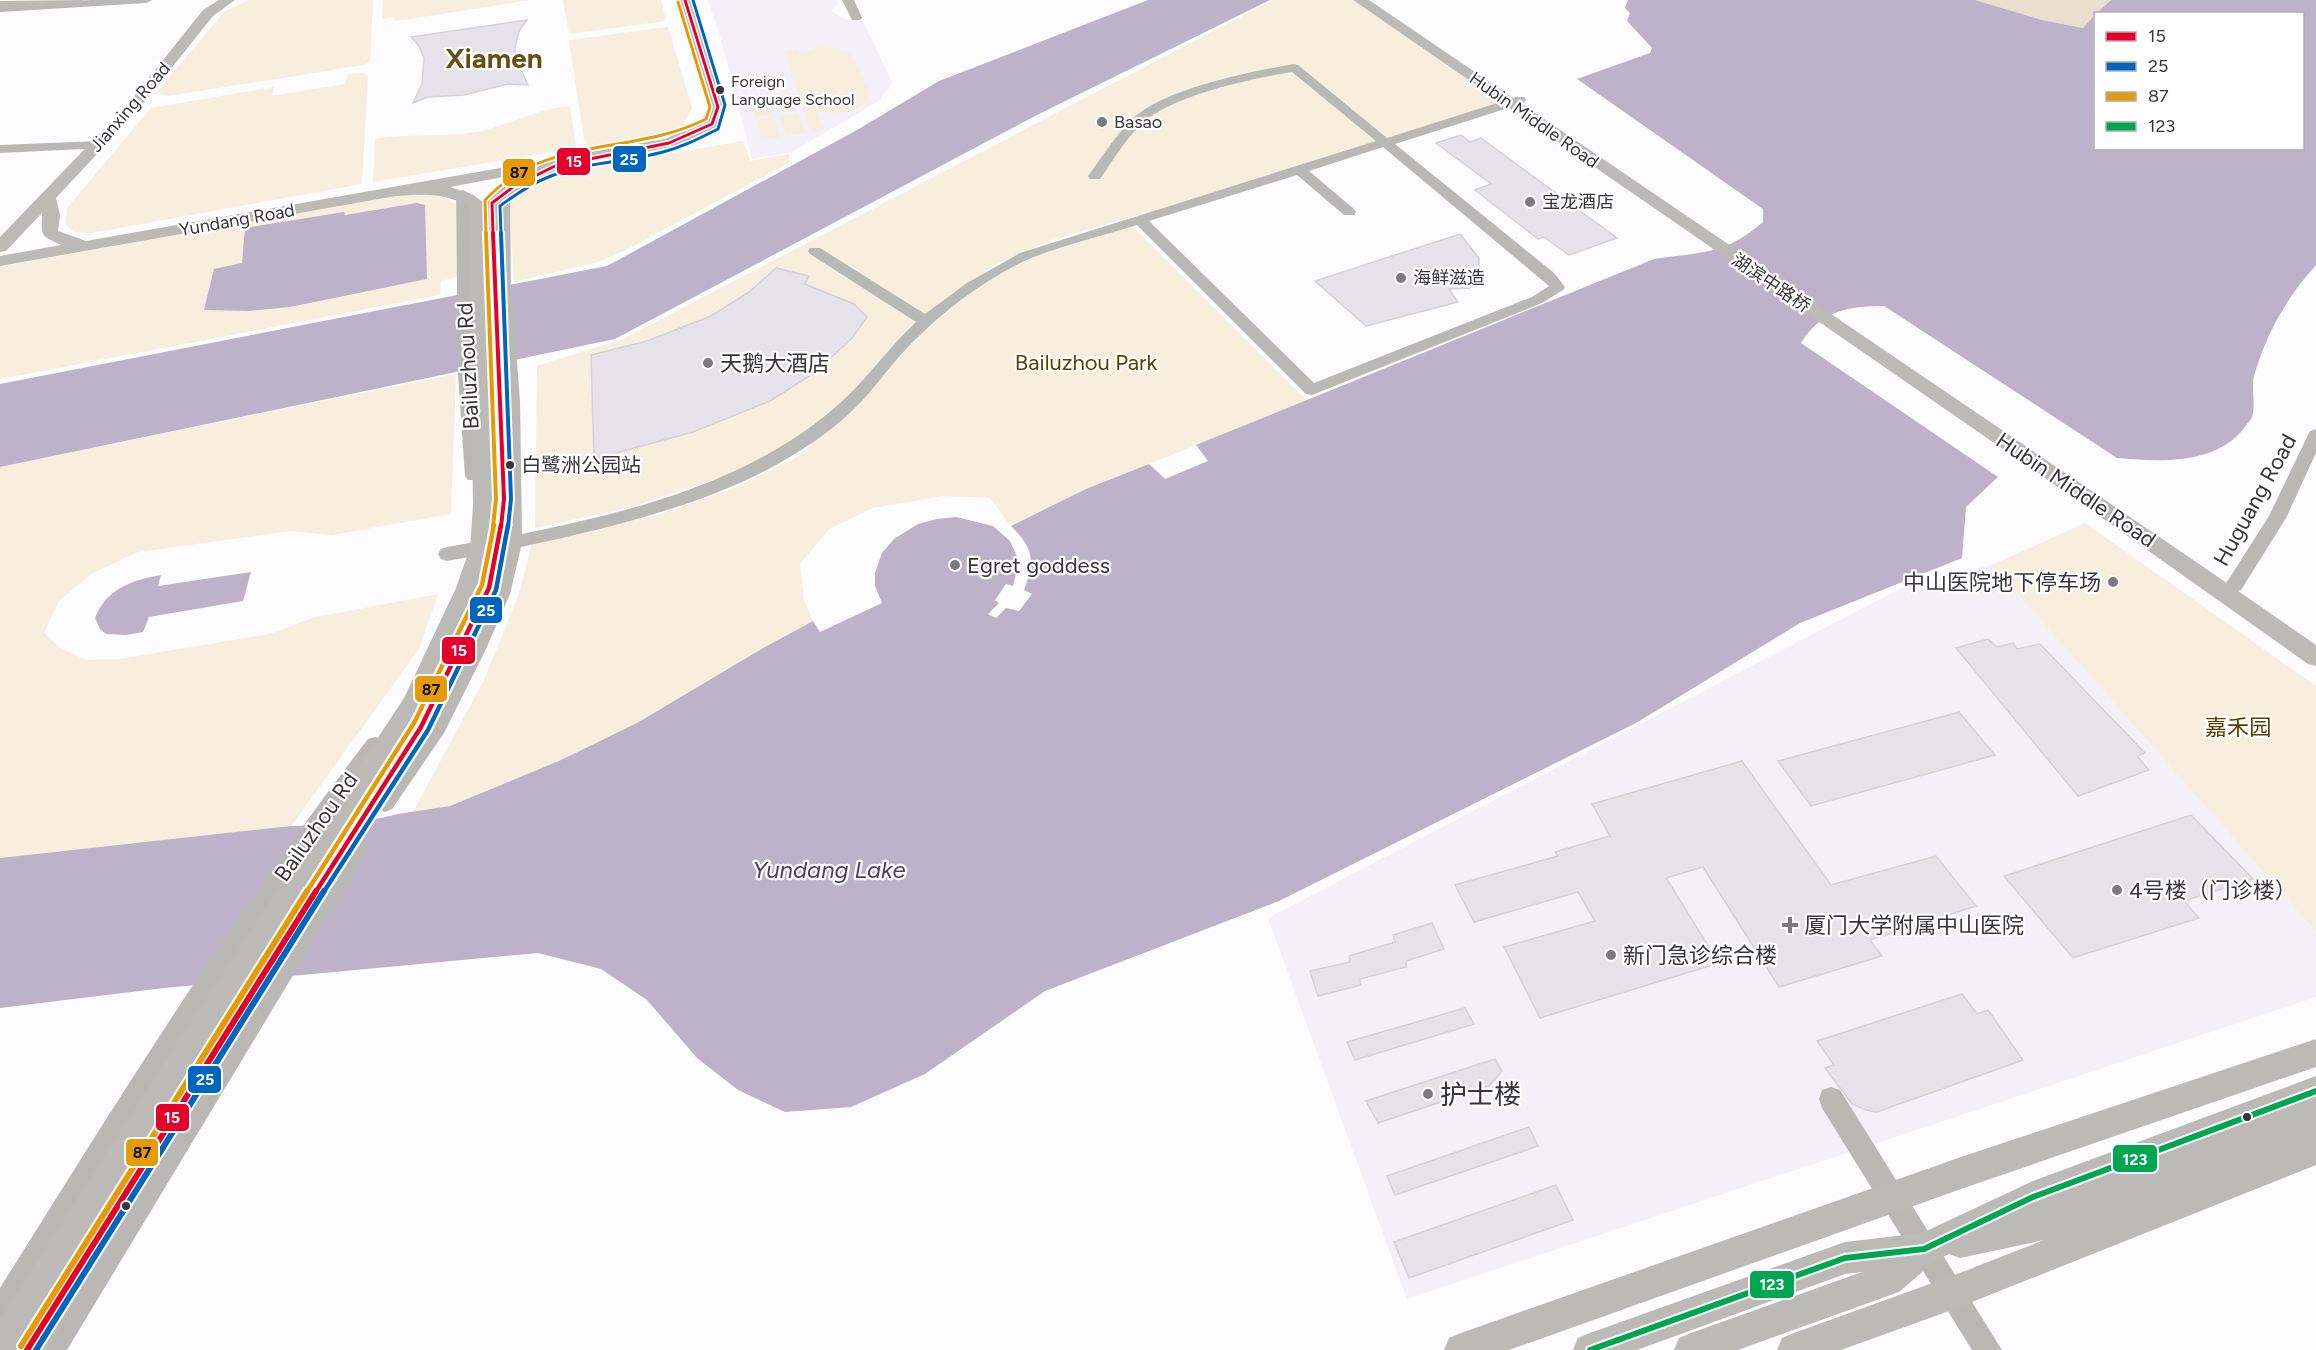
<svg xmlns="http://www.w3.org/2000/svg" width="2316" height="1350" viewBox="0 0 2316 1350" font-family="Figtree,'Noto Sans SC',sans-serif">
  <rect width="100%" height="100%" fill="#fcfbfd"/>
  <g fill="#f4f0fa">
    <path d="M708,0h128l2,4 -6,5 1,3 7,5 13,3 9,-1 30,63 -4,8 -5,4 -3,6 -88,52 -40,7 -30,-116z"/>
    <path d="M1992,565l324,367v65l-909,302 -139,-381 637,-332z"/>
  </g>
  <g fill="#f7eedd">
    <path d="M248,0h125l-3,61 -7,4 -194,31 -13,-3 69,-82z"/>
    <path d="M383,0h147l-134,21 -4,-4 -10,2z"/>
    <path d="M563,0h98l5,21 -97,13z"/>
    <path d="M1273,0h80l158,104 -465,138 -54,24 -56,48 -78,81 -48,42 -88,40 -91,30 -96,21 2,-162 86,-27z"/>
    <path d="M668,27l24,81 -10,19 -17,5 -80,14 -16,-106z"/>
    <path d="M820,47l18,1 13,5 19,38c-2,23 -37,24 -53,20l7,18 -13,3 -27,-81 14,-2 2,4z"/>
    <path d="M363,73l5,2 -6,109 -271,49 -17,-1 -8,-7 1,-17 84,-100 123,-21 -2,9 73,-12 3,-10z"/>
    <path d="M790,91l7,19 -18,3 -7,-19z"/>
    <path d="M768,95l6,19 -19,3 -5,-19z"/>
    <path d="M570,106l6,42 -203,34 2,-43c34,-6 67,-1 101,-7 32,-6 61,-23 94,-26z"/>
    <path d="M798,113l7,20 -19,3 -6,-20z"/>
    <path d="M774,117l7,20 -19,3 -6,-20z"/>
    <path d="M743,141l7,20 39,-7v9l-163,87 -28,12 -84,20 -5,-85 14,-13 21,-9z"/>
    <path d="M437,194l19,10 1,73 -16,4 -1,14 -440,84v-112l391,-72z"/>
    <path d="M1131,225l176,176 -221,88 -75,37 -21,-28 -48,-2 -69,12 -44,21 -29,35 4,36 9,21 -48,26 -128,76 -76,37 -111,46 -37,6 71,-132 35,-86 13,-52 126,-27 74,-26 62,-30 52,-43 76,-83 62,-52 64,-31z"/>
    <path d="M456,374l-5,140 -119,21 -42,-4 -152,21 -47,22 -32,27 -15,32 15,14 27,13 34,-1 150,-25 42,-16 126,-24 -19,55 -128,177 -291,32v-391z"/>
    <path d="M2085,523l231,163v246l-324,-367z"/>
  </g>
  <path fill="#e8dfcd" d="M1975,0h136l-28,28 -41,-8z"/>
  <g fill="#bdb2c9">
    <path d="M1148,0h122l-235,116 -420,223 -615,128v-83l607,-118 250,-136 82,-49z"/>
    <path d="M1628,0h347l67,20 41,8 12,-13 1,133h206v-134l-205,-1 14,-13h205v265c-29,32 -50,69 -62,111 -3,12 2,28 -2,41 -1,3 -6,8 -8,11 -28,37 -85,34 -127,30l-233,-152c-37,0 -63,5 -83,37l197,134 -32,30 -4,51 -162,65 -164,100 -357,178 -234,90 -120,83 -74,33 -66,5 -47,-22 -41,-32 -50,-58 -46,-31 -63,-16 -374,35 -164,20v-150l291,-32 64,-2 43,-10 52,-8 111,-46 76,-37 128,-76 48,-26 7,11 62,-29 -7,-17v-13l7,-20 12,-14 24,-15 19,-5 19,-2 37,9 17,15 9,20 -6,25 -7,-2 -11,16 4,3 -11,11 8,4 10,-10 13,3 13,-17 -8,-4c11,-30 10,-41 -13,-64l75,-37 63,-25 16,15 43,-18 -12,-16 458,-186c47,-7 71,-4 109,-37v-13l-186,-130 73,-26 2,-5 -25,-27 3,-8 -5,-5z"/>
    <path d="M417,203l8,2 2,74 -137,28 -41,4 -45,-1 10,-41 28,-6 3,-35 99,-16 1,3z"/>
    <path d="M251,572l-8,29 -94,16 -6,15 -17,3 -20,-1 -6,-5 -5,-11c11,-29 37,-38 66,-43l-3,11z"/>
  </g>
  <g fill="#e5e2e9" stroke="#d4d2d6" stroke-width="1.5">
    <path d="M527,20l-8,11 -4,17 1,11 12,26 -20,-1 -44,11 -36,2 -15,6 9,-19 2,-26 -5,-12 -8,-9z"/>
    <path d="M1461,135l9,7 11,-4 136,100 -48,17 -25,-18 -6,2 -63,-49 16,-6 -55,-41z"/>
    <path d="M1460,234l19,24v17l-9,13 -21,1 9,13 -92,24 -51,-45z"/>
    <path d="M776,268l33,8 -4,8 49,20 13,13 -15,21 -36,34 -46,29 -77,31 -99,27 -3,-104 56,-14 64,-25 38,-24z"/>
    <path d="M1988,639l9,8 16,-4 4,6 23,-5 105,109 -8,3 12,14 -71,26 -122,-148z"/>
    <path d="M1959,712l36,43 -184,51 -33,-45z"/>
    <path d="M1742,761l89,124 105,-29 40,50 -106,34 12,16 -103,31 -76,-120 -37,11 53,85 -179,55 -36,-71 91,-26 -17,-29 -104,30 -19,-37 103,-29 -3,-4 55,-16 -18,-32z"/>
    <path d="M2191,815l62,64 -69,22 15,17 -126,40 -69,-82z"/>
    <path d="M1432,923l12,26 -38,12v6l-46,12 1,6 -43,11 -8,-25 40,-9 -1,-6 46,-14 -2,-7z"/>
    <path d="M1962,994l15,20 11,-4 35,50 -146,52 -11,-2 -14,-6 -27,-36 9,-3 -17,-24z"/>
    <path d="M1465,1008l9,16 -119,36 -8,-18z"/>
    <path d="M1495,1059l7,12 -13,15 -111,37 -12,-22z"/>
    <path d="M1529,1127l9,19 -143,49 -8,-19z"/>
    <path d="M1556,1185l17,35 -164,58 -15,-36z"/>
  </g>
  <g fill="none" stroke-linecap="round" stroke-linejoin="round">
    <g fill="#bab8b4" fill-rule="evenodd">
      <path d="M91,0h61l-6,3 -146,9v-6z"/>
      <path d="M842,0h12l8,18 -2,2h-8z"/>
      <path d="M1294,64l4,1 89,73 129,-41h8l2,3 -2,3 -129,41 159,129 11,14 -2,3 -21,13 -230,92 -6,-1 -169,-169c-35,11 -74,20 -108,34 -42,19 -82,49 -114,81 -20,19 -35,41 -53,61 -19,20 -41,37 -64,51 -78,50 -188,76 -277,95l-11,47 -24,55 -42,84 -52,76 -7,3 -7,-3 -4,-6 4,-6 52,-76 36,-72 26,-55 10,-43 -55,10 -6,-2 -3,-5 3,-5 6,-2 57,-10v-135l-7,-119 -1,-93 2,-3 5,-1 7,4 1,93 9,119 2,132c108,-22 223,-51 309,-123 32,-26 55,-61 85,-89l-106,-68 -2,-3 2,-3h10l105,66 42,-31 53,-30 356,-112 -84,-69c-42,7 -113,22 -146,48 -19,16 -32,39 -46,59h-10l-2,-3c15,-20 30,-45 49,-61 35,-28 113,-43 157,-51zM1383,147l166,139 -17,11 -218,86 -165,-162 148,-46 47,40h10l2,-3 -2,-3 -45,-38z"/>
      <path d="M99,141l5,1 2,3 -2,3 -104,5v-8z"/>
      <path d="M463,190l7,4 4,180 9,102 -3,4h-12l-3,-4 -7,-102 -2,-180z"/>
      <path d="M2316,429v24l-30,65 -45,72 -7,2 -7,-2 -2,-5 44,-69 39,-81 2,-4z"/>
      <path d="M375,737l7,2 3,6 -3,6c-137,182 -254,378 -372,572l-10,4v-39c117,-187 233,-374 368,-549z"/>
      <path d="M357,840l8,2 3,7 -3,7 -298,494h-30l312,-508z"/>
      <path d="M1831,1087l9,3 162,260h-30l-150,-242 -3,-9 3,-9z"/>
    </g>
    <g fill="#bcbab7" fill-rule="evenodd">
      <path d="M84,0l-7,4 -77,5v-8z"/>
      <path d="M219,0h16l-22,16 -75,94 -82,88 4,17 -2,16 28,10 579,-102 40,-18 5,-14 -32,-107h14l34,107 -8,20c-15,7 -32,17 -48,20 -58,14 -125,12 -169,57l14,295 -5,45 -10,44 -70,146 -195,309 -189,307h-46v-31l188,-293 216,-328 52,-110 14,-40 3,-42 -4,-299c-24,-15 -46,-13 -73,-11l-396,70v-10l61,-11c-23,-11 -19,-9 -19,-32l-36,38 -6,1v-15l128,-133 75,-94zM519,174l-25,17 -10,12 -12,-9 -22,-7z"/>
      <path d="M1353,0h16l836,568 111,77v21l-8,-2 -237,-168z"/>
      <path d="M2316,1039v28l-355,122 -452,161h-65l5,-12 12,-5 500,-176z"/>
      <path d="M2316,1076v89l-364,145 -111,40h-64l5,-12 12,-5 158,-57 92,-36 -84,18 -11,-4 -14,7 -36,31 -161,58h-64l5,-12 12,-5 171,-61 -17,2 -208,76h-64l5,-12 12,-5 255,-91 77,-9 111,-52z"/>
    </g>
    <g stroke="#fff" stroke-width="6">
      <path id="bus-1-far3" d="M493,234l-1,-31 21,-16 42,-21 114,-23 43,-19 6,-17 -33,-107"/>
    </g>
    <g stroke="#fff" stroke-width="8">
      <path id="bus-1-far2" d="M493,233l11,266 -3,28"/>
    </g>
    <g stroke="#fff" stroke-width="9">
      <path id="bus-1-far1" d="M315,893l106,-166 68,-139 12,-63"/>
    </g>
    <g stroke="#fff" stroke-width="10">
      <path id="bus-1" d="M27,1350l289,-459"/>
    </g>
    <g stroke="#fff" stroke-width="6">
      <path id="bus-2-far3" d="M501,234l-1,-28c16,-12 32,-23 51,-30 36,-14 75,-14 112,-24 20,-5 37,-14 55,-23l7,-24 -32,-105"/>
    </g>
    <g stroke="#fff" stroke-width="8">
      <path id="bus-2-far2" d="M501,233l10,266 -3,28"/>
    </g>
    <g stroke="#fff" stroke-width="9">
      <path id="bus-2-far1" d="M323,893l105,-163 68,-140 12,-65"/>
    </g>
    <g stroke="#fff" stroke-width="10">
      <path id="bus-2" d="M36,1350l288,-459"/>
    </g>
    <g stroke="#fff" stroke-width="6">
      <path id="bus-3-far3" d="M486,234l-1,-34c12,-12 24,-23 40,-31 57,-28 124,-21 181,-50l4,-12 -32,-105"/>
    </g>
    <g stroke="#fff" stroke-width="8">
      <path id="bus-3-far2" d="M486,233l10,266 -3,28"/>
    </g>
    <g stroke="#fff" stroke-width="9">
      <path id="bus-3-far1" d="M306,893l108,-170 68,-138 12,-60"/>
    </g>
    <g stroke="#fff" stroke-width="10">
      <path id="bus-3" d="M21,1346l286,-455"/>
    </g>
    <g stroke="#fff" stroke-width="10">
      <path id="bus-4" d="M1590,1350l255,-92 79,-9 109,-52 283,-106"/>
    </g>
    <use href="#bus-1-far3" stroke="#e4002b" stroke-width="3"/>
    <use href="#bus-1-far2" stroke="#e4002b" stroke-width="4"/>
    <use href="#bus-1-far1" stroke="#e4002b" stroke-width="4.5"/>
    <use href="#bus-1" stroke="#e4002b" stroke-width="6"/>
    <use href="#bus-2-far3" stroke="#0065bd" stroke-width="3"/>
    <use href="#bus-2-far2" stroke="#0065bd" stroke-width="4"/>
    <use href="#bus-2-far1" stroke="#0065bd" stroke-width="4.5"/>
    <use href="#bus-2" stroke="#0065bd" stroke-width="6"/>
    <use href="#bus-3-far3" stroke="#e49b06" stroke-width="3"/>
    <use href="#bus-3-far2" stroke="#e49b06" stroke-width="4"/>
    <use href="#bus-3-far1" stroke="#e49b06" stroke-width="4.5"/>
    <use href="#bus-3" stroke="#e49b06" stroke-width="6"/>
    <use href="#bus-4" stroke="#00a651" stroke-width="6"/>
  </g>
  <g fill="#37343c" stroke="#fff" stroke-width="2">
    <circle cx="720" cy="90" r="5"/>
    <circle cx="510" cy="465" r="5"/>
    <circle cx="2247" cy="1117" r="5"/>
    <circle cx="126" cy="1206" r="5"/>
  </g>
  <g fill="#7c7a80" stroke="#fff" stroke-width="2">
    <circle cx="1102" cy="122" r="6"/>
    <circle cx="1530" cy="202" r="6"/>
    <circle cx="1401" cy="278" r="6"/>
    <circle cx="708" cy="363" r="6"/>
    <circle cx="955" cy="565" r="6"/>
    <circle cx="2113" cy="582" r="6"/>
    <circle cx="2117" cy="890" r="6"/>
    <path d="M1787 916h6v6h6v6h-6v6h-6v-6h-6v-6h6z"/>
    <circle cx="1611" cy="955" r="6"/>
    <circle cx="1428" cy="1094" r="6"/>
  </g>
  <g text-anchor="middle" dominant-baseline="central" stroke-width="4.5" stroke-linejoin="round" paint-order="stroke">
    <g font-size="16" fill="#37343c" stroke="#fff" text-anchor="start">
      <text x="731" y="81">Foreign<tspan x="731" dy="18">Language School</tspan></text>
    </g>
    <g font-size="18" fill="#37343c" stroke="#fff">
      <text transform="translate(130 107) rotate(-49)">Jianxing Road</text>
      <text transform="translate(1534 120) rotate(35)">Hubin Middle Road</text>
      <text transform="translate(237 220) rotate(-10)">Yundang Road</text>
      <text transform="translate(1771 283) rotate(34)">湖滨中路桥</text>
    </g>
    <g font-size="18" fill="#37343c" stroke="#fff" text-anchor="start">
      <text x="1114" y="122">Basao</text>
      <text x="1542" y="202">宝龙酒店</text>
      <text x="1413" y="278">海鲜滋造</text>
    </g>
    <g font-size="20" fill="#37343c" stroke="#fff" text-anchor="start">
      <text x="521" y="465">白鹭洲公园站</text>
    </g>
    <g font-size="22" fill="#584002" stroke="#fff">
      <text x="1086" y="362">Bailuzhou Park</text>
      <text x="2238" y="727">嘉禾园</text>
    </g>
    <g font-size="22" fill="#37343c" stroke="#fff" text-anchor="start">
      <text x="720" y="363">天鹅大酒店</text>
      <text x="967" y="565">Egret goddess</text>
      <text x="2101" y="582" text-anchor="end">中山医院地下停车场</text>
      <text x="2129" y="890">4号楼（门诊楼）</text>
      <text x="1804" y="925">厦门大学附属中山医院</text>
      <text x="1623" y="955">新门急诊综合楼</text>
    </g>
    <g font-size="22" fill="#37343c" stroke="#fff">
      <text transform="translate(468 366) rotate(-93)">Bailuzhou Rd</text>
      <text transform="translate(2076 490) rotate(34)">Hubin Middle Road</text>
      <text transform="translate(2255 500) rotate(-61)">Huguang Road</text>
      <text transform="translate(316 827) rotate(-55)">Bailuzhou Rd</text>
    </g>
    <g font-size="24" font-style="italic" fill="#523b68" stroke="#fff">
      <text x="829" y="869">Yundang Lake</text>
    </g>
    <g font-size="27" fill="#37343c" stroke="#fff" text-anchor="start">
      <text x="1440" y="1094">护士楼</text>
    </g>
    <g font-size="28" font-weight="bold" fill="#674e14" stroke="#fff">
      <text x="494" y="58">Xiamen</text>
    </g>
  </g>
  <g stroke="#fff" stroke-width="2">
    <rect x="612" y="145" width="35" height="28" rx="6" fill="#0065bd"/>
    <rect x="556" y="147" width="35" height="29" rx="6" fill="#e4002b"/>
    <rect x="502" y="158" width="34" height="29" rx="6" fill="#e49b06"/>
    <rect x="469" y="596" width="34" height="28" rx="6" fill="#0065bd"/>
    <rect x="441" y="636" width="35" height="29" rx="6" fill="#e4002b"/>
    <rect x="414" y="675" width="34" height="28" rx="6" fill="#e49b06"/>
    <rect x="187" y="1065" width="35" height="29" rx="6" fill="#0065bd"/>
    <rect x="155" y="1103" width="35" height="29" rx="6" fill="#e4002b"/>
    <rect x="125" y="1138" width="34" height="29" rx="6" fill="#e49b06"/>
    <rect x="2112" y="1144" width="46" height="29" rx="6" fill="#00a651"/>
    <rect x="1749" y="1270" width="46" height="29" rx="6" fill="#00a651"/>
  </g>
  <g font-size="16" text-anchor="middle" font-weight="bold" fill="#fff">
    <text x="629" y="165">25</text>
    <text x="574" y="167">15</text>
    <text x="486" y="616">25</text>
    <text x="459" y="656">15</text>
    <text x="205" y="1085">25</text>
    <text x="172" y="1123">15</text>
    <text x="2135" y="1165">123</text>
    <text x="1772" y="1290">123</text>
  </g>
  <g font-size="16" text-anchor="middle" font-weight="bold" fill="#111">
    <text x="519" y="178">87</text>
    <text x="431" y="695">87</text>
    <text x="142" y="1158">87</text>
  </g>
  <rect x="2094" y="12" width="210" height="138" fill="#ffffff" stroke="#afaeb1" stroke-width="1.5"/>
  <rect x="2106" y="32" width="30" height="9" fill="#e4002b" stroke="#afaeb1" stroke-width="1.5"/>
  <text x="2148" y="42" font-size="18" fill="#37343c">15</text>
  <rect x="2106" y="62" width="30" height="9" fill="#0065bd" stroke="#afaeb1" stroke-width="1.5"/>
  <text x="2148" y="72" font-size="18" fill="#37343c">25</text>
  <rect x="2106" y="92" width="30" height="9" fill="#e49b06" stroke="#afaeb1" stroke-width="1.5"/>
  <text x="2148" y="102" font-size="18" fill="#37343c">87</text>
  <rect x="2106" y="122" width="30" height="9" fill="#00a651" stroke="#afaeb1" stroke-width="1.5"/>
  <text x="2148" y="132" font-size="18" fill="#37343c">123</text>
</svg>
